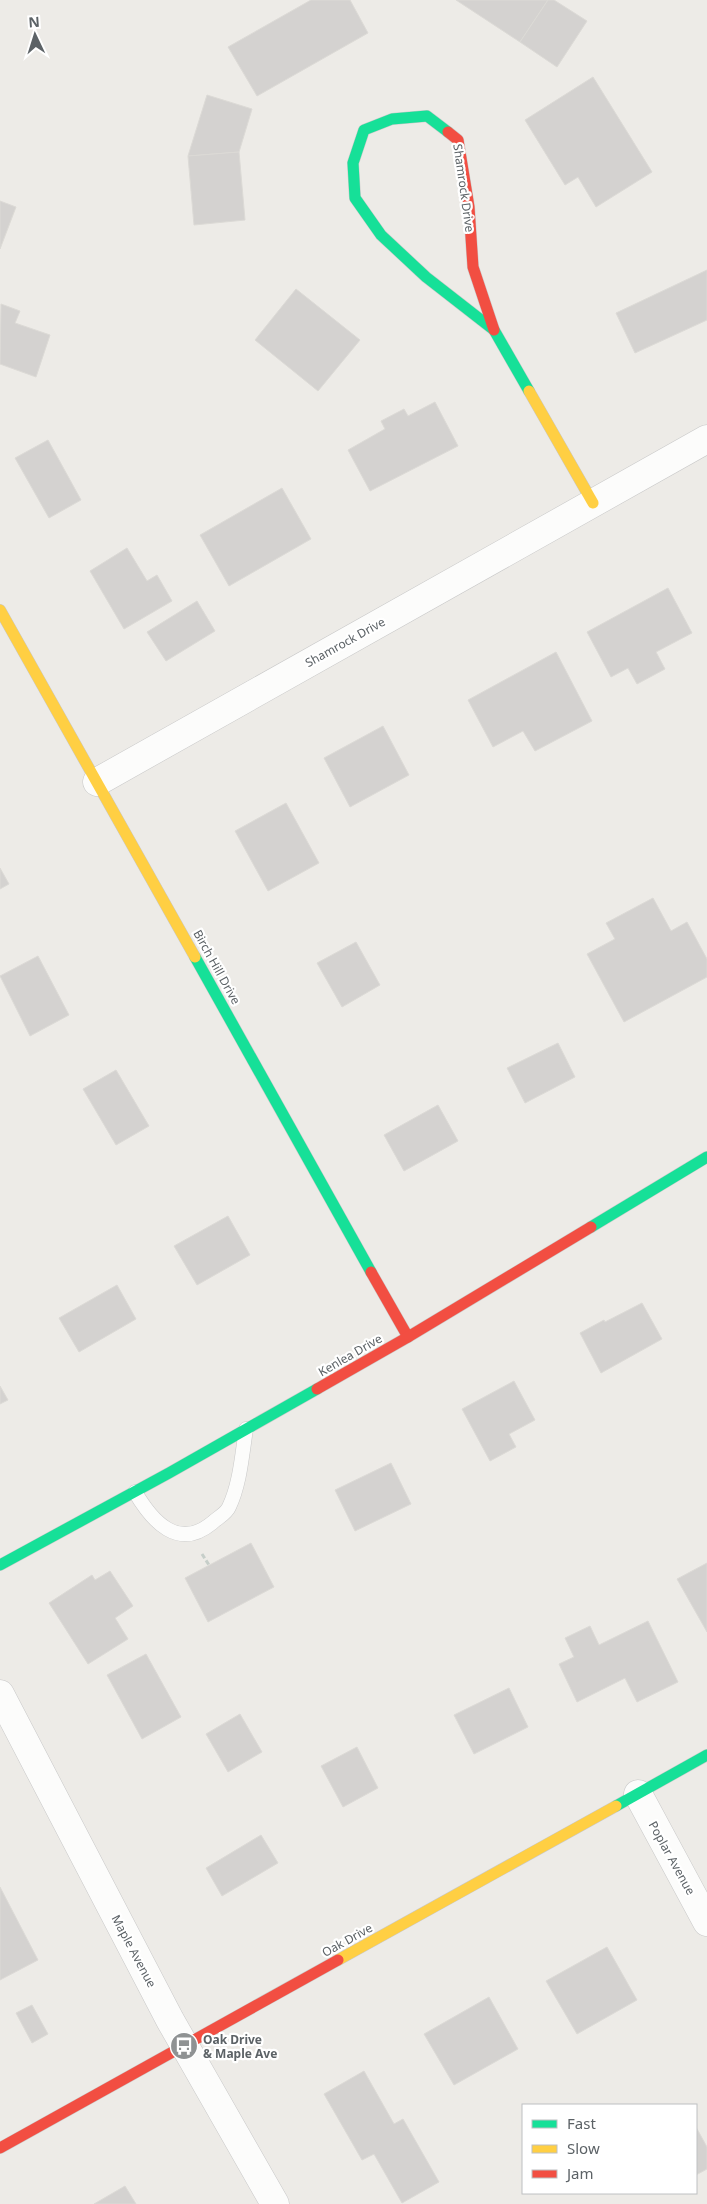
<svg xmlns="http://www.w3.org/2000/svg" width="707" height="2204" viewBox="0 0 707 2204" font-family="'Noto Sans',sans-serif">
  <rect width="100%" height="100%" fill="#edebe7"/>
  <g fill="#d4d2d0" stroke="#dcdad6">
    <path d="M311,0h39l18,33 -111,63 -29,-49z"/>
    <path d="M456,0h92l-28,42z"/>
    <path d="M548,0h6l33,21 -30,46 -37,-25z"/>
    <path d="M593,77l59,95 -56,35 -18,-30 -13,8 -40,-65z"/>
    <path d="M207,95l45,14 -13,43 -51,4z"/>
    <path d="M239,152l6,68 -51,5 -6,-69z"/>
    <path d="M0,201l16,6 -16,42z"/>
    <path d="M707,270v50l-72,33 -19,-40z"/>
    <path d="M296,289l64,51 -42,51 -63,-51z"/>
    <path d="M1,304l19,7 -5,12 35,12 -14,42 -36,-13z"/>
    <path d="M435,402l23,44 -88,45 -22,-41 37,-21 -4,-8 23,-12 4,7z"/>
    <path d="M48,440l33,60 -32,18 -34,-60z"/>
    <path d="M282,488l29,51 -82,47 -29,-51z"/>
    <path d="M127,548l20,33 10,-6 15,26 -48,28 -34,-58z"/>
    <path d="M668,588l24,45 -36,19 9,17 -28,15 -9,-16 -17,9 -24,-45z"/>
    <path d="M197,601l18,30 -49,30 -19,-29z"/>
    <path d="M556,652l36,69 -57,30 -12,-20 -30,16 -25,-47z"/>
    <path d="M383,726l26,49 -59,32 -26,-49z"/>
    <path d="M286,803l33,60 -51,28 -33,-60z"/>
    <path d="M0,868l9,16 -9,5z"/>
    <path d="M653,898l18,33 16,-9 20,37v18l-83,45 -37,-68 28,-15 -9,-16z"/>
    <path d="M356,942l24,43 -38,22 -25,-44z"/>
    <path d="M38,956l31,59 -39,21 -30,-60z"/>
    <path d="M558,1043l17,34 -50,26 -18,-35z"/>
    <path d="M116,1070l33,56 -33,19 -33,-56z"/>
    <path d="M438,1105l20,36 -54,30 -20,-36z"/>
    <path d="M228,1216l22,39 -53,30 -23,-39z"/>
    <path d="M117,1285l19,34 -57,33 -20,-34z"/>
    <path d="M642,1303l20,36 -61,34 -21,-40 24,-13 1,2z"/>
    <path d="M514,1381l21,39 -26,14 7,13 -26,14 -28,-52z"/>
    <path d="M0,1386l8,14 -8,4z"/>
    <path d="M391,1463l20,41 -56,27 -20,-41z"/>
    <path d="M251,1543l23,44 -66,35 -23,-44z"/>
    <path d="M707,1563v69l-30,-53z"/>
    <path d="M110,1571l23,35 -18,12 13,21 -40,25 -39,-61 43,-28 3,5z"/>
    <path d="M648,1621l30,61 -41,20 -12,-24 -48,24 -18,-38 15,-7 -9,-19 25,-12 9,19z"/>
    <path d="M146,1654l35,63 -39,22 -35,-64z"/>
    <path d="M509,1688l19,39 -54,27 -20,-39z"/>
    <path d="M240,1714l22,38 -34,20 -22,-38z"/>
    <path d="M357,1747l21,41 -35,19 -22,-41z"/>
    <path d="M261,1835l17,28 -56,33 -16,-28z"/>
    <path d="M0,1887l38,73 -38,20z"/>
    <path d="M607,1947l30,53 -60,34 -31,-53z"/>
    <path d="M489,1997l29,52 -64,36 -30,-51z"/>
    <path d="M32,2005l16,29 -16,9 -16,-30z"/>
    <path d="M364,2071l30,53 9,-5 36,63 -37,21 -28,-49 -12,6 -38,-66z"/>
    <path d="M696,2127l11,20v22l-11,6z"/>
    <path d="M125,2186l11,18h-42z"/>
  </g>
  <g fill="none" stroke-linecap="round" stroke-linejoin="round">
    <g stroke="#c8c8c8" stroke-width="15">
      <path id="lane" d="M135,1492c17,29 43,59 77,31 5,-5 14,-9 17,-16 11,-23 13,-52 17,-78"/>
    </g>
    <g stroke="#c8c8c8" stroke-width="29">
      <g id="street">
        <path d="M97,782l610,-343"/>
        <path d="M0,1694l170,326 105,184"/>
        <path d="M638,1794l69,128"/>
      </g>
    </g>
    <g stroke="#c9c9c9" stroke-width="12">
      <g id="fast">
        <path d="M448,132l-21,-16 -35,3 -28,11 -11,33 2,35 26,37 45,42 68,53 35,61"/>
        <path d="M195,957l176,315"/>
        <path d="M591,1227l116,-70"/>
        <path d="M0,1565l169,-92 148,-84"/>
        <path d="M616,1806l91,-51"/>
      </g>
    </g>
    <g stroke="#c9c9c9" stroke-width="12">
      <g id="slow">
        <path d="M529,391l64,112"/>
        <path d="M0,610l195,347"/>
        <path d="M338,1960l278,-154"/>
      </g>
    </g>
    <g stroke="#c9c9c9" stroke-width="12">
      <g id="jam">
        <path d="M448,132l10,8 11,67 4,60 21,63"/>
        <path d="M371,1272l37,65"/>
        <path d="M317,1389l91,-52 183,-110"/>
        <path d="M0,2148l338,-188"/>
      </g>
    </g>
    <path stroke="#c6cec9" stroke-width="3" stroke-dasharray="5 2.5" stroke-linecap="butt" d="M202,1554l7,11"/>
    <use href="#lane" stroke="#fcfcfb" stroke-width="14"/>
    <use href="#street" stroke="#fcfcfb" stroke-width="28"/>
    <use href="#fast" stroke="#16e098" stroke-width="11"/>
    <use href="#slow" stroke="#ffcf43" stroke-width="11"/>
    <use href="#jam" stroke="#f24e42" stroke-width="11"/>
  </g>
  <defs>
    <g id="bus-disc" transform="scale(1.4375)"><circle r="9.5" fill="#8f9293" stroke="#fff"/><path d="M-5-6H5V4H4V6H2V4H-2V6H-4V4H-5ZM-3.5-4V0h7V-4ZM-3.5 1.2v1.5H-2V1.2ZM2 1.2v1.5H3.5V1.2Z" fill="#fff"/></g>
  </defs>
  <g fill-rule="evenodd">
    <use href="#bus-disc" x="184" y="2046"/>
  </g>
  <g text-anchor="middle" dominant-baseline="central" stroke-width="4.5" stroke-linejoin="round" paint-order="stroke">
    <g font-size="12" fill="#5c6266" stroke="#fff">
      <text transform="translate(464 188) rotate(82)">Shamrock Drive</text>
      <text transform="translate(345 642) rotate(-29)">Shamrock Drive</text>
      <text transform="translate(217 967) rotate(61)">Birch Hill Drive</text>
      <text transform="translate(350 1355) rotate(-30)">Kenlea Drive</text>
      <text transform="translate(672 1858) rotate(61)">Poplar Avenue</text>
      <text transform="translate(347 1940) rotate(-29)">Oak Drive</text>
      <text transform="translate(134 1951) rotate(62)">Maple Avenue</text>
    </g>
    <g font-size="12" font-weight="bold" fill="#5c6266" stroke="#fff" text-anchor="start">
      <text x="203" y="2039">Oak Drive<tspan x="203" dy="14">&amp; Maple Ave</tspan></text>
    </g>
  </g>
  <rect x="522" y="2104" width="175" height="90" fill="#ffffff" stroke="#bec0c2"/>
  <rect x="532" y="2120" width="25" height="8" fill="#16e098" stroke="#bec0c2"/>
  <text x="567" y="2129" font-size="15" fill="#5c6266">Fast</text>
  <rect x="532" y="2145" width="25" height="8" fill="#ffcf43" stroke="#bec0c2"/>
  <text x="567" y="2154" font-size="15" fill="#5c6266">Slow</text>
  <rect x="532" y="2170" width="25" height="8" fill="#f24e42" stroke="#bec0c2"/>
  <text x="567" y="2179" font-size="15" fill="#5c6266">Jam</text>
  <g transform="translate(35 35) rotate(356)" stroke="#ffffff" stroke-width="4" paint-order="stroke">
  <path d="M0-4L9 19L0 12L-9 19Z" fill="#5c6266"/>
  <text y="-8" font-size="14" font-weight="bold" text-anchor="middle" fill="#5c6266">N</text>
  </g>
</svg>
